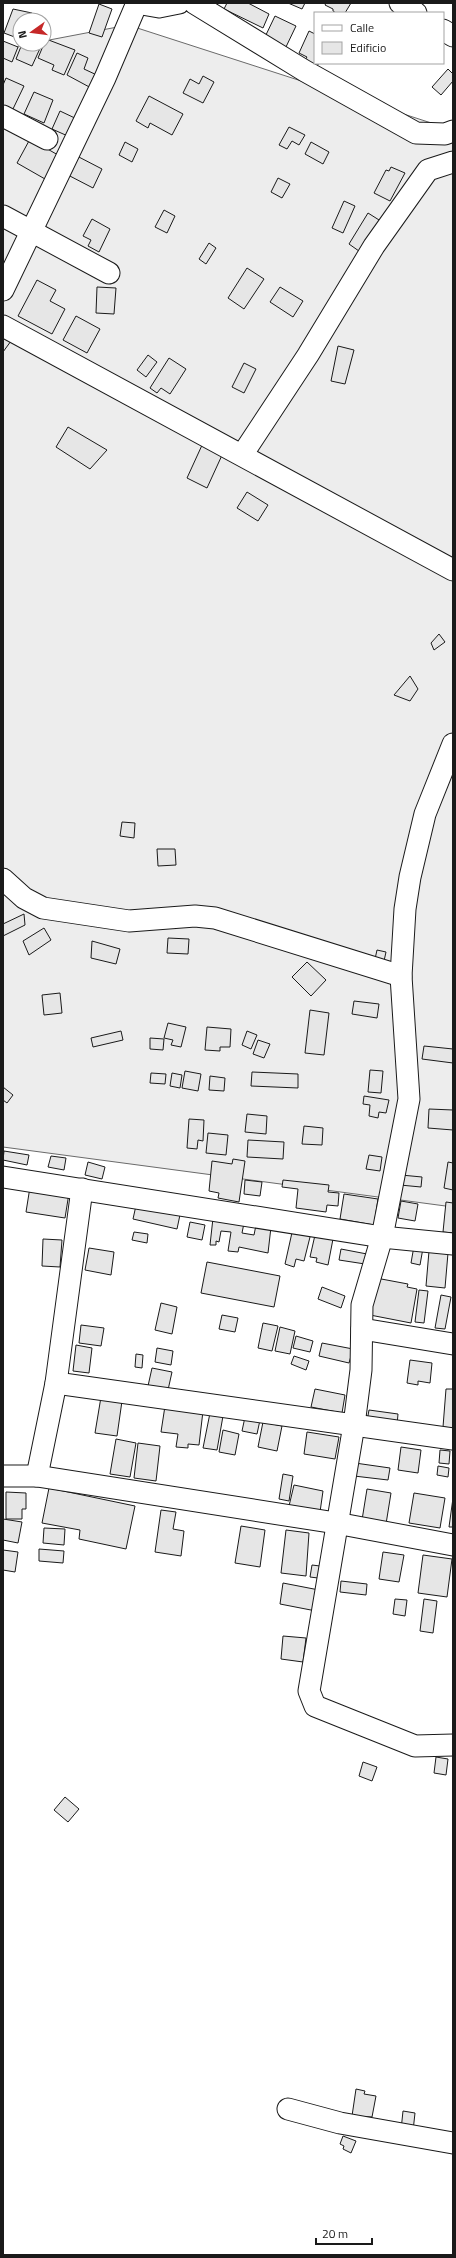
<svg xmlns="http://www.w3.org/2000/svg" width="456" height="2258" viewBox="0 0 456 2258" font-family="'Titillium Web',sans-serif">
  <rect width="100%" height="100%" fill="#fff"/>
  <path fill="#ededed" stroke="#6a6a6a" d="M128,25l325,105v1077l-450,-60v-1097l28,-6h13v-3z"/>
  <g fill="#e6e6e6" stroke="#1a1a1a">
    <path d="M227,3h21l21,11 -6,14 -39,-19z"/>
    <path d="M288,3h17l-3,6z"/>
    <path d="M326,3h25l-6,10h-9l-3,-2v-2l-8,-4z"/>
    <path d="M99,4l13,5 -10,28 -13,-4z"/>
    <path d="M13,9l19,4 -3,7h-9v19l-16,-6z"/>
    <path d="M275,16l21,10 -11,23 -21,-10z"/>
    <path d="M309,31l6,3v29h4l-2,3 -12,-6 2,-3 -8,-4z"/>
    <path d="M46,39l29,11 -11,25 -12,-5 2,-5 -16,-7z"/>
    <path d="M3,41l15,6 -6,15 -9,-4z"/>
    <path d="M22,44h20l-10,22 -16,-7z"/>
    <path d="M77,53l11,5 -4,11 15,7 -6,13 -26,-14z"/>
    <path d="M448,69l5,5v7l-12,14 -9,-8z"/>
    <path d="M203,76l11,6 -11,21 -20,-10 7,-14 9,5z"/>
    <path d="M6,78l18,8 -12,25 -9,-4v-22z"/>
    <path d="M34,92l19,8 -9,23 -20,-9z"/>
    <path d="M149,96l34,18 -11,21 -22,-12 -2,5 -12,-7z"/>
    <path d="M60,111l19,9 -9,17 -18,-8z"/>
    <path d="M289,127l16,8 -6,10 -7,-4 -5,8 -8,-4z"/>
    <path d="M30,139l28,16 -13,24 -28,-16z"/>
    <path d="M125,142l13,7 -6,13 -13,-7z"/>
    <path d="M311,142l18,10 -6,12 -18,-10z"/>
    <path d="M75,155l27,14 -9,19 -27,-14z"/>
    <path d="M391,167l14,6 -15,28 -16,-8 12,-23 3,1z"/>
    <path d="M278,178l12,6 -8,14 -11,-6z"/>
    <path d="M344,201l11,5 -12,27 -11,-5z"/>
    <path d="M164,210l11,6 -8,17 -12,-6z"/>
    <path d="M368,213l19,12 -21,31 -17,-12z"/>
    <path d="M92,219l18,10 -11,23 -11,-6 3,-6 -8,-4z"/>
    <path d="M209,243l7,5 -10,16 -7,-5z"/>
    <path d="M247,268l17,11 -20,30 -16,-11z"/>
    <path d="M37,280l19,10 -6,11 15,8 -13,25 -34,-18z"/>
    <path d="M97,287l19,1 -2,26 -18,-1z"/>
    <path d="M280,287l23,14 -10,16 -23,-15z"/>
    <path d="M76,316l24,13 -13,24 -24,-13z"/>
    <path d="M3,335l8,6 -8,11z"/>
    <path d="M338,346l16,4 -9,34 -14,-3z"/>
    <path d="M148,355l9,7 -11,15 -9,-7z"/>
    <path d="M169,358l17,11 -16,25 -9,-6 -4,5 -7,-5z"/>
    <path d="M244,363l12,6 -12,24 -12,-6z"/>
    <path d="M68,427l39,23 -17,19 -34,-22z"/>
    <path d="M203,443l20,10 -16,35 -20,-10z"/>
    <path d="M247,492l21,13 -10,16 -21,-13z"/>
    <path d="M439,634l6,8 -11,8 -3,-7z"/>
    <path d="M410,676l8,13 -8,12 -16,-6z"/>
    <path d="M122,822l13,1 -1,15 -14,-2z"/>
    <path d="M157,849h18l1,16 -18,1z"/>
    <path d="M24,914l1,11 -22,11v-12z"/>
    <path d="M44,928l7,12 -22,15 -6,-14z"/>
    <path d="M168,938l21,1 -1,15 -21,-1z"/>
    <path d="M92,941l28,8 -4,15 -25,-6z"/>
    <path d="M377,950l9,2 -2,9 -9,-2z"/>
    <path d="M307,962l19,18 -15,16 -19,-19z"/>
    <path d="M60,993l2,20 -18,2 -2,-20z"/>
    <path d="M354,1001l25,3 -2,14 -25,-4z"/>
    <path d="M310,1010l19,3 -5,42 -19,-2z"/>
    <path d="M168,1023l18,4 -5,20 -10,-2 2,-5 -9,-2z"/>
    <path d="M207,1027l24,2 -1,18h-10v4l-15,-1z"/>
    <path d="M121,1031l2,9 -30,7 -2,-9z"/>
    <path d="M247,1031l10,4 -6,14 -9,-4z"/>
    <path d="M150,1038l14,1 -1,11 -13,-1z"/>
    <path d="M258,1040l12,4 -6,14 -11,-4z"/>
    <path d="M424,1046l29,3v14l-31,-4z"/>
    <path d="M370,1070l13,1 -2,22 -13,-1z"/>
    <path d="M185,1071l16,3 -3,17 -16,-3z"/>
    <path d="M252,1072l46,2v14l-47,-2z"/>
    <path d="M151,1073l15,1 -1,10 -15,-1z"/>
    <path d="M172,1073l10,2 -2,13 -10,-2z"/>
    <path d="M210,1076l15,2 -1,13 -15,-1z"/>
    <path d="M3,1087l10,8 -6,8 -4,-3z"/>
    <path d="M364,1096l25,4 -3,13 -7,-1 -1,6 -9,-2 1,-11 -7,-1z"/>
    <path d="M429,1109l24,1v20l-25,-2z"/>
    <path d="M247,1114l20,2 -1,18 -21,-2z"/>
    <path d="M189,1119l15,1 -1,21 -5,-1 -1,9 -10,-1z"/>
    <path d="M304,1126l19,2 -1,17 -20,-1z"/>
    <path d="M208,1133l20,2 -2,20 -20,-2z"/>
    <path d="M248,1140l36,2 -1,17 -36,-2z"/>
    <path d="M4,1151l25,4 -2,10 -24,-5z"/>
    <path d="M369,1155l13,2 -2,14 -14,-2z"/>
    <path d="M51,1156l15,2 -2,12 -16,-3z"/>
    <path d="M233,1159l12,2 -6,41 -21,-4 1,-5 -10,-2 3,-30 20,3z"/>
    <path d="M88,1162l17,5 -3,12 -17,-4z"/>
    <path d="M448,1162l5,1v27l-9,-2z"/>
    <path d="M401,1175l21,2 -1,10 -21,-2z"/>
    <path d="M245,1180l17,2 -2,14 -16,-2z"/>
    <path d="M283,1180l46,5 -1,7 11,1 -1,13 -11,-1 -1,7 -30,-4 2,-19 -16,-2z"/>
    <path d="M30,1187l39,6 -4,25 -39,-6z"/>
    <path d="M344,1194l34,5 -4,26 -34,-6z"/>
    <path d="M137,1201l44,9 -4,19 -44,-10z"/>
    <path d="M401,1201l17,3 -3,17 -17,-3z"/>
    <path d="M446,1202l7,1v30l-10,-1z"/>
    <path d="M213,1218l31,5 -2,10 12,2 2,-10 15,2 -3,26 -29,-6 -1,5 -10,-1 3,-19 -10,-1 -2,11 -3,-1v4h-6z"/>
    <path d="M190,1222l15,3 -3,15 -15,-3z"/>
    <path d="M293,1228l18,5 -7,28 -8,-2 -2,8 -9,-3z"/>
    <path d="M134,1232l14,2 -1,9 -15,-3z"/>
    <path d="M315,1235l18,4 -5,26 -12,-3 1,-4 -7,-1z"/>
    <path d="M43,1239l19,1 -2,27 -18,-1z"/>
    <path d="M414,1246l9,2 -3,17 -9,-2z"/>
    <path d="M89,1248l25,4 -3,23 -26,-5z"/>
    <path d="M341,1249l26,5 -2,10 -26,-4z"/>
    <path d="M429,1251l19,2 -3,35 -19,-2z"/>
    <path d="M207,1262l73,14 -6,31 -73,-14z"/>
    <path d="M376,1278l32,6 -1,3 10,2 -6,34 -41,-8z"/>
    <path d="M322,1287l23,9 -4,12 -23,-9z"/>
    <path d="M419,1290l9,1 -4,32 -9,-1z"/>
    <path d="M441,1295l10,2 -6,32 -10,-1z"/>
    <path d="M161,1303l16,4 -5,27 -17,-4z"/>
    <path d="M222,1315l16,3 -3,14 -16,-3z"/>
    <path d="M263,1323l15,3 -6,25 -14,-3z"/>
    <path d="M81,1325l23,3 -3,18 -22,-3z"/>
    <path d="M280,1327l15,4 -5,23 -15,-3z"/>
    <path d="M296,1336l17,5 -3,11 -17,-4z"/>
    <path d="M322,1343l31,6 -4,14 -30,-7z"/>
    <path d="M76,1345l16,3 -3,25 -16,-2z"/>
    <path d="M157,1348l16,3 -2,14 -16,-3z"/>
    <path d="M136,1354l7,1 -1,13 -7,-1z"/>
    <path d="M294,1356l15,5 -3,9 -15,-6z"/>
    <path d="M410,1360l22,3 -2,20 -12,-2v4l-11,-2z"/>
    <path d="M152,1368l20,4 -4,18 -20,-4z"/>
    <path d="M315,1389l30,6 -3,18 -31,-6z"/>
    <path d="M446,1389h7v39l-10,-1z"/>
    <path d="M101,1397l21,4 -5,35 -22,-3z"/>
    <path d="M165,1406l38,5 -4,34 -11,-1v4l-12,-1 2,-13 -17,-2z"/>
    <path d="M369,1410l29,4 -1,11 -30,-4z"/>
    <path d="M210,1413l13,3 -6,34 -14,-2z"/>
    <path d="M245,1417l15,3 -3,14 -15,-3z"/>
    <path d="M263,1422l19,4 -5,25 -19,-4z"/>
    <path d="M223,1430l16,4 -4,21 -16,-3z"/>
    <path d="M307,1432l32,5 -4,22 -31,-5z"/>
    <path d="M116,1439l20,4 -6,34 -20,-3z"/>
    <path d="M138,1443l22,3 -4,35 -22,-3z"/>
    <path d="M401,1447l20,3 -3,23 -20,-3z"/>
    <path d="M440,1450l10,1 -1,13 -10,-1z"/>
    <path d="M355,1463l35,5 -2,12 -34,-4z"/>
    <path d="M438,1466l11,2 -1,9 -11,-2z"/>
    <path d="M283,1474l10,2 -4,25 -10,-2z"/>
    <path d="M294,1485l29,6 -3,21 -31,-6z"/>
    <path d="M49,1488l86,18 -9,43 -47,-10 1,-9 -38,-7z"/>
    <path d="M367,1489l24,4 -5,31 -24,-4z"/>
    <path d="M6,1492l20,1v16h-4v10h-16z"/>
    <path d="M414,1493l31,5 -5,30 -31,-5z"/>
    <path d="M453,1498v29h-4z"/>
    <path d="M161,1510l15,2 -3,17 11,2 -3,25 -26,-4z"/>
    <path d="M3,1519l19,3 -4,21 -15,-3z"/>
    <path d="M241,1526l24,4 -5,37 -25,-4z"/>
    <path d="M44,1528l21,1 -1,16 -21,-2z"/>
    <path d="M286,1530l23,3 -3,43 -25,-3z"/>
    <path d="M39,1549l25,2 -1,12 -24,-2z"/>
    <path d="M3,1550l15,2 -3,20 -12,-2z"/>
    <path d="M383,1552l21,3 -5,27 -20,-3z"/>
    <path d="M423,1555l29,4 -5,38 -29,-4z"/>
    <path d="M312,1565l8,1 -2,12 -8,-1z"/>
    <path d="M341,1581l26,3 -1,11 -26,-3z"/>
    <path d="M283,1583l36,7 -3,21 -36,-7z"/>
    <path d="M395,1599l12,1 -2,16 -12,-2z"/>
    <path d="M424,1599l13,2 -4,32 -13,-2z"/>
    <path d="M283,1636l23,2 -3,24 -22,-3z"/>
    <path d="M436,1757l12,2 -2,16 -12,-2z"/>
    <path d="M363,1762l14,5 -5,14 -13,-5z"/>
    <path d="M65,1797l14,12 -11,13 -14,-12z"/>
    <path d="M356,2089l9,2 -1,3 12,2 -4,21 -20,-1z"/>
    <path d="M403,2111l12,2 -2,18 -12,-1z"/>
    <path d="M343,2136l13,5 -5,12 -8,-4 1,-3 -4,-2z"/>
  </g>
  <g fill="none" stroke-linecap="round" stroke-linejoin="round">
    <g stroke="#1a1a1a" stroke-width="23">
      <g id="minor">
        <path d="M136,3l23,4 20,-4"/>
        <path d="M194,3l111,68 111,62 29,1 8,-3"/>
        <path d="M400,3l16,10"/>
        <path d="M443,30l10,6"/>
        <path d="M3,116l44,23"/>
        <path d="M3,216l106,57"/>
        <path d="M3,290l102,-212 32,-75"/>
        <path d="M3,326l450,244"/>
        <path d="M242,455l66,-100 66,-109 54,-76 25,-8"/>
        <path d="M453,744l-28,70 -15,63 -5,32 -4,67 8,123 -27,138 -20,68 -1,65 -7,55 -45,266 6,15 100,40 38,-1"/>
        <path d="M3,879l21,19 19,10 86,13 66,-5 20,2 186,58"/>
        <path d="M3,1177l379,60 71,7"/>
        <path d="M362,1329l91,15"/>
        <path d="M56,1383l397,56"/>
        <path d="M3,1476h34l299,47 117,22"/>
        <path d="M37,1476l19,-93 26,-194"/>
        <path d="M288,2109l52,14 113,20"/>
      </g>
    </g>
    <use href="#minor" stroke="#fff" stroke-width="21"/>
  </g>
  <rect width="456" height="2258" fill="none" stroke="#1a1a1a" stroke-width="8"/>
  <rect x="314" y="12" width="130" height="52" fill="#ffffff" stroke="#a3a3a3"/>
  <rect x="322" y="25" width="20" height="6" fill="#ffffff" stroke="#a3a3a3"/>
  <text x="350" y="32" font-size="12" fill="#1a1a1a">Calle</text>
  <rect x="322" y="42" width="20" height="12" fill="#e6e6e6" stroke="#a3a3a3"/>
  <text x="350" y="52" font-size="12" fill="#1a1a1a">Edificio</text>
  <g transform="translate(32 32) rotate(256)"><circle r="19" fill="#ffffff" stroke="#a3a3a3"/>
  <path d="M0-3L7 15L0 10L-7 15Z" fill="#c62828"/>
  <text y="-6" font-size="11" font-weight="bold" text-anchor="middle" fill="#1a1a1a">N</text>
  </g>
  <path d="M316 2238v6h56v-6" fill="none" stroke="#1a1a1a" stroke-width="2"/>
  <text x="322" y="2238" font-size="12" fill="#1a1a1a" stroke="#ffffff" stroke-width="3" paint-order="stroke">20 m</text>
</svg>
